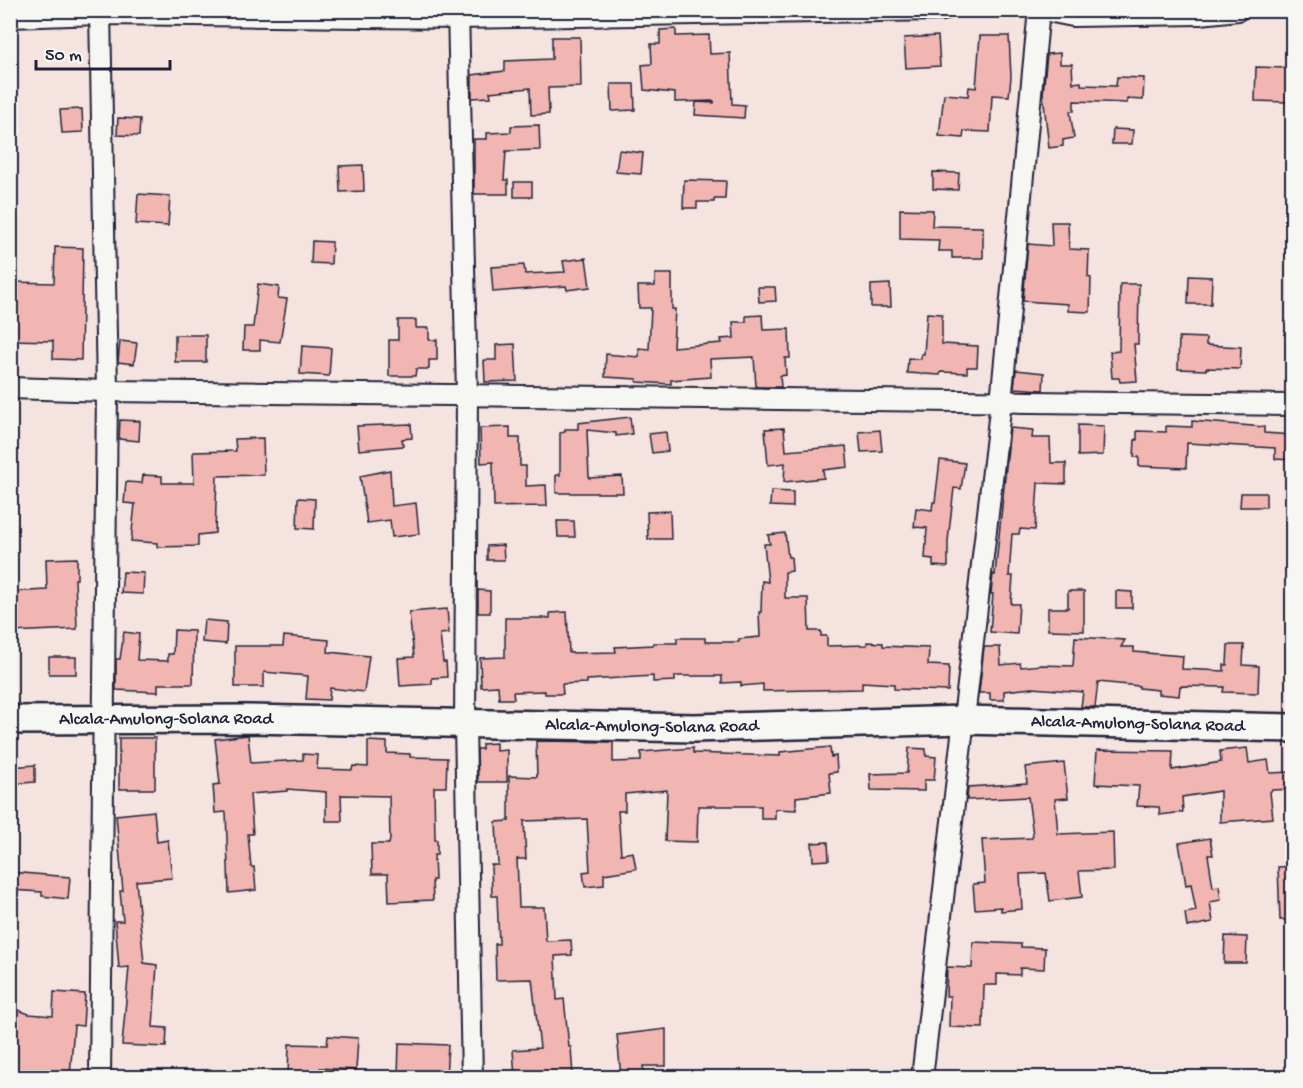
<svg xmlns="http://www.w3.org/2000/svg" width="1303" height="1088" viewBox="0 0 1303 1088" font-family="'Gochi Hand',sans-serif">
  <rect width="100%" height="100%" fill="#f4e3df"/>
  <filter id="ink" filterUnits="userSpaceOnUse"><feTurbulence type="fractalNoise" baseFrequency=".0167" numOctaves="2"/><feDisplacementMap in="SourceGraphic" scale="12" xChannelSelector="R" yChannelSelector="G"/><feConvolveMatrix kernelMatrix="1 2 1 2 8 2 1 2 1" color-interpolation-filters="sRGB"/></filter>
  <g filter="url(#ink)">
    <g fill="#f1b6b2" stroke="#22223b" stroke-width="1.5">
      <path d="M676,29v7l33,-1 1,19 20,-1 2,51 13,1 -1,13 -49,-3 1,-13 18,1v-2l-39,1v-9l-31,-3 -2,-25 10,-1 -1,-20h9v-14z"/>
      <path d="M938,36l2,30 -34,2 -2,-30z"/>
      <path d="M980,36h29l2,41 -2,19 -17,-1 -2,37 -26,-1 -1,7 -24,-2 5,-42 24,2 1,-9 7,1z"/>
      <path d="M552,37h28l1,50 -33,1 1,26 -18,1 -1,-27 -40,4 1,5 -19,1v-23l33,-4v-10l47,-2z"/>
      <path d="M1060,53v11h12l1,19 8,-1v3l35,1 1,-9 27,1 -1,22 -16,-1v4l-53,-2v10h-4l4,27 -11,2v6l-14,2 -6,-54 4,-40z"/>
      <path d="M1256,67l32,1 -1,34 -32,-1z"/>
      <path d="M611,84h23l1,26 -23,1z"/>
      <path d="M82,109l1,23 -21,1 -2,-23z"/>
      <path d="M118,118l22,1 -1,17 -22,-1z"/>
      <path d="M539,125l1,25 -34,1 -2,29h4v14h-34v-55h13v-6l24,-1v-6z"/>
      <path d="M1113,129l20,1 -1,14h-20z"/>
      <path d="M619,150l24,3 -2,21 -25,-2z"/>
      <path d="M363,165l1,26 -24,1 -1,-26z"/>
      <path d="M933,172l26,1 -1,17 -25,-1z"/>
      <path d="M684,180l42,1 -1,18h-11v3h-17v6h-14z"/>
      <rect x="514" y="182" width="18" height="15"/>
      <path d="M138,194l32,2 -2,30 -32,-2z"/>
      <path d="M900,209l33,1 -1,16 51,1v31h-31v-7h-14l1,-11 -39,-1z"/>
      <path d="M1051,222h17l1,27 20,1 -1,27 3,1 -1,34 -22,-1v-7l-45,-3 5,-57 24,2z"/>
      <path d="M312,241l20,1 -1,22 -20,-1z"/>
      <path d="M55,247l28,1 -2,112 -28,-1v-18l-43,-1v-58l44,1z"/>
      <path d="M586,258l4,29 -23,3 -1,-4 -73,6 -2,-25 33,-2 1,9 40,-2 -2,-11z"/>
      <path d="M655,274h17v35h3l-2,38 49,-4 -1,-4 13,-1 -1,-16h13v-6l16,-1 1,15 26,-1 1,29h-5l1,17 -6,1 1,11h-25l-2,-30 -44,2 1,18 -40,3v4l-34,-2v-3l-32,-2 1,-23 33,3v-9l10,1 2,-41h-12l-1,-22h17z"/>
      <path d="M1189,276l23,1 -1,27h-23z"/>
      <path d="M258,284l21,3 -1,11 9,1 -7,43 -20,-2v10h-17l1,-23h9z"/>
      <path d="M890,284l1,23h-20v-22z"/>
      <path d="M1120,284h19l-1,60h-4l3,37 -17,1 -1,-4h-7l-2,-26 9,-1z"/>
      <path d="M758,287h17l1,14 -17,1z"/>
      <path d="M927,313l15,1v30l36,2 -1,21h-10v6l-26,-1 -1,3 -33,-2 1,-15 13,1v-5h3z"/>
      <path d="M398,320h18v8h13v12h8v20h-8v9h-13l-1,7h-26v-36h9z"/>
      <rect x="175" y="335" width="31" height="27"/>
      <path d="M1179,337l27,1v7l35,2 -1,22 -34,-1v2l-28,-1z"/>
      <path d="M120,341l17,2 -3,21 -16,-2z"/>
      <path d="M515,344l2,37 -32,1 -1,-22h12v-15z"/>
      <path d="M302,346l29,2 -2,28 -29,-2z"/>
      <path d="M1016,370l28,3 -1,17 -29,-2z"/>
      <path d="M630,417l2,17 -16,2v-3l-29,-3 2,48 33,-2 1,17h-67v-18h4v-42l5,-1v-3h13v-6z"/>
      <path d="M120,420l20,1 -1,20 -20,-2z"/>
      <path d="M1192,421l72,6v6l29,2v25l-18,-1v-11l-88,-5 -1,25 -47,-2v-9h-5l1,-17h2v-9l29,1v-6l26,1z"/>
      <path d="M411,424l1,14 -10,1 1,7 -44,4 -2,-24z"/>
      <path d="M1078,425l26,1 -1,29 -25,1z"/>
      <path d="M510,427v11h10v28h6v20l20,-1 1,21 -53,1 -1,-45 -12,1 -1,-35z"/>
      <path d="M784,428l2,23 60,-5 2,21 -25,3 1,8 -40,4 1,-19 -17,2 -3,-36z"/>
      <path d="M1010,428l23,2 -1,8h18l1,25h15v21l-28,-1 -3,47 -15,-1 -1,5h-7l-3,42h4l-2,28h8l-2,30 -27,-2 3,-38h-2l2,-20 2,1z"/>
      <path d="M880,430l2,21 -21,1 -2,-20z"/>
      <path d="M666,432l2,19 -16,2 -3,-19z"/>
      <path d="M263,438l1,37 -47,1 -2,57 -17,2v11l-41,1v-4l-26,-2 4,-37 -11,-1 2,-21 16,1 1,-8 19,1v7h32l-1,-31 43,-1 -1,-12z"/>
      <path d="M940,460l25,3 -4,26 -7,-1 -6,53v26l-15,-1v-7l-8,-1 2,-30 -13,-1 2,-19 16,2 1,-8h2z"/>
      <path d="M390,470l2,36 24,-3 3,31 -27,3 -2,-17 -23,3 -7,-47z"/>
      <path d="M771,491l22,1v15l-23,-1z"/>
      <path d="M1241,493h25v14h-26z"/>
      <path d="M298,498l17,1 -1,30 -17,-1z"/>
      <path d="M670,511l1,28h-23l-1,-27z"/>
      <path d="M557,521h17l1,16h-17z"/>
      <path d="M785,533l3,24h3l1,14 -7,1v26h23l1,33h12v5h6v10l40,-1v-3l16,1v3l46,2 -1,17 21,1 -1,25 -54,-2v-5l-32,-2v7l-99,2v-7l-22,2v-4l-19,1v-7h-47v5l-22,1v-6l-66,4v3l-25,1 1,10h-18v-3l-32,1 1,7h-15l-1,-13 -17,1 -1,-29 25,-1v-39h45v-5l17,-1 2,41 47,-1 -1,-5 38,-2v-2h24v-5h28v4h34v-3l21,-2 -1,-25h2l1,-31 6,1 -4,-38h6l-2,-9z"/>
      <path d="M503,545l1,15h-17v-14z"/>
      <path d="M77,558v21h-2l2,50 -67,3v-40l37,-2 -1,-31z"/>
      <path d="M123,572l21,1 -1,21 -22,-1z"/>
      <path d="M478,590l12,1v22h-12z"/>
      <path d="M1068,591h16v40l-36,-1v-22h20z"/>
      <path d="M1116,591l16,1v16h-16z"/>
      <path d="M447,609l2,24 -9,1 3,28h3l1,15 -15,1v6l-32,2 -2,-28 16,-1 -5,-45z"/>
      <path d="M204,620l23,2 -1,22 -24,-2z"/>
      <path d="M174,630l20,1 -1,53h-35v8l-42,-2v-31h4l4,-27 15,2 -2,26 31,1v-7h5z"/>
      <path d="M284,636l45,4 -1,12 41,4 -5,36 -34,-4 -1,12 -23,-1 2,-23 -44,-4v15h-29v-41h48z"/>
      <path d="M1075,637l50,3 -4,7h13v5l49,4 -1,13 42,2v-6h3l1,-20h16l-1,20 16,1 -1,27 -35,-1 1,-5 -44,-1 -1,10 -21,-2v-4l-19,-2v-2l-41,-4 -3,25h-14l2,-15 -11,-1 -40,-3 -28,3v9h-14v-7h-11l5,-46h16l1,18 19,-2 1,4 21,-2 31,1z"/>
      <rect x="49" y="657" width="27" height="17"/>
      <path d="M248,735l3,28 52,-3v-6l15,1 -1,14 35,1 1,-4 15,1v-26l19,1v11l23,1v3l37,1 -1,29h-12l1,53h2v15h-3l1,25h-3l1,20 -44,2 -1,-28h-16l-1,-30h18l1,-5 -1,-43 -48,-1 1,26h-16v-29l-39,-3v2l-37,3 3,40h-5l3,33h3l2,23 -27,3 -3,-81 -11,1 -2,-28 7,-1 -5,-45z"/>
      <rect x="119" y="738" width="36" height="51"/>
      <path d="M536,741l77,1v20l28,-1v-9l52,-4v5l87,3v-4l50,-5 1,10 5,-1 1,16 -8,1 2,20 -35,4v13l-21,-1v10h-14v-13h-63l-1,36 -32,-1 2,-51 -42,4v17h-7l3,43 12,-2 3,17 -32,5v11l-19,2 -2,-15 7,-1 -3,-52 -63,2 2,38h-9l2,48h25l2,34 25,-1 1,15 -17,1 2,44 7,-1 5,48h2l2,30h-58l-2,-27 27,-2 -8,-69 -36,1 -1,-36h4l-2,-48h-5l-1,-31h7l-2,-43 13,-1v-45l28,1z"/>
      <path d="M496,743v8l11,-1v32h-29l-1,-33h5v-5z"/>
      <path d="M909,748l17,1v7l10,1 -2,23h-10v11l-53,-1 -1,-16 37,-1z"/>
      <path d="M1247,748l2,15 19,-3 2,13 23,-1v17l-21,1 -2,2 3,26 -53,4v-31l-38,6 1,15 -23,3 -1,-8 -22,-1 2,-20 -44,-2 2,-34 76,1 -1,19 49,-8 -1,-11z"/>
      <path d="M1064,763l4,35 -13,1 3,35 55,-2 1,38 -35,1 3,26 -32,4 -4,-28 -26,1 2,35 -21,2v-4l-26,2 -2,-25 12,-1 -3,-43 50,-2 1,-3 -5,-38 -61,3 1,-13 59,-4 -2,-16z"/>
      <path d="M35,765v17l-25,2v-17z"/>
      <path d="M154,811l3,31 11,-2 4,38 -36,3 8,82 13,2 -4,62 14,1 -1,19 -44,-2 7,-78 -10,1 -4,-47h8l-3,-30h3l-7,-76z"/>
      <path d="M1210,838l3,17h-5l5,32 6,-1 2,14 -11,2 3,20 -26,5 -2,-14 11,-2 -5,-27 -5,1 -7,-42z"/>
      <path d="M828,842l1,18 -16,1 -1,-18z"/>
      <path d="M1293,866v54h-13l-2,-53z"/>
      <path d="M10,872l60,5 -2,22 -26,-3v-4l-32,-2z"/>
      <path d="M1225,936l22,1 -1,26h-22z"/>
      <path d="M973,942l48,2v3l24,1 -1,21 -24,-1v7l-23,-1v11h-13l-1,43 -34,-1 1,-31h-4l1,-29 25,1z"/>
      <path d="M54,992l31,2 -2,32 -9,-1 -4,51 -60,-7v-62l19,7 24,2z"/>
      <path d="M666,1029v37h-23l2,11h-24l-4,-42z"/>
      <path d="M328,1036l30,2 -2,32 -36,-2v9h-32l1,-33 38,1z"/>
      <path d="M399,1043l49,2 -2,32h-48z"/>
    </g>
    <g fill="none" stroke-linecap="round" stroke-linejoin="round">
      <g stroke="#22223b" stroke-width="24">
        <g id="minor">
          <path d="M458,10l9,385 -2,330 7,353"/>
          <path d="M1043,10l30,6 127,-2 38,-4"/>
          <path d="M10,17l90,-3 359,4 484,-8"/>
          <path d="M10,388l97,3 1185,14"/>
          <path d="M100,1078l7,-687 -7,-381"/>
          <path d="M922,1078l79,-676 38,-392"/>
        </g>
      </g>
      <g stroke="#22223b" stroke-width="32">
        <g id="secondary">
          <path id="s1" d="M10,720l238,-1 446,9 269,-8 329,8"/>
        </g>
      </g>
      <use href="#minor" stroke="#f6f6f2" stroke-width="20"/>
      <use href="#secondary" stroke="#f6f6f2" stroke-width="27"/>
    </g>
  </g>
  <g text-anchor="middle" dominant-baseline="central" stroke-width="5" stroke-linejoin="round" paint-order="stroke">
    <g font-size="18" fill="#22223b" stroke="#f6f6f2">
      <text stroke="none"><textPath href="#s1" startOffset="156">Alcala-Amulong-Solana Road</textPath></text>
      <text stroke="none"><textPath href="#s1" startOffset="1128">Alcala-Amulong-Solana Road</textPath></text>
      <text stroke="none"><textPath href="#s1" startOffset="642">Alcala-Amulong-Solana Road</textPath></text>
    </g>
  </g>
  <rect width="1303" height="1088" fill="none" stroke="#f6f6f2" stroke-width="36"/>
  <rect x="18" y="18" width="1267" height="1052" fill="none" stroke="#22223b" stroke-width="2" filter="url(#ink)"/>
  <path d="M36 60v9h134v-9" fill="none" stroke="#22223b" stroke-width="3"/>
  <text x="45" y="60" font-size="18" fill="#22223b" stroke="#f6f6f2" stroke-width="4.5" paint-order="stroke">50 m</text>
</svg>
